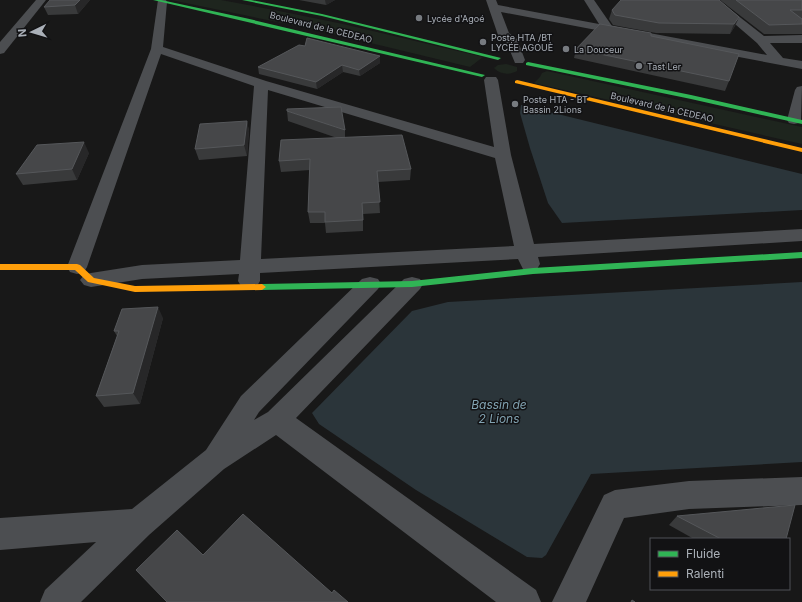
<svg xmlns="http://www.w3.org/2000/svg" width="802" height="602" viewBox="0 0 802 602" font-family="Inter,sans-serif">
  <rect width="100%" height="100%" fill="#181818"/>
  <g fill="#1e251e">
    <path d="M171,0h50l53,10 69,14 140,33 -13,10 -149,-36z"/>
    <path d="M506,64l11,3v4c-7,4 -17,4 -23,-3l4,-3z"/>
    <path d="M547,71l255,56v17l-268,-61 6,-6 2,-4z"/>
  </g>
  <g fill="#2b353a">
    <path d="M521,105l281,69v36l-240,13 -14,-20 -18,-55 -10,-35z"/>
    <path d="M802,282v180l-211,12 -45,81 -4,3 -15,-1 -111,-67 -97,-66 -7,-11 100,-102 36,-9z"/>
  </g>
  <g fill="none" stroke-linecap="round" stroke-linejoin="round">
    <g fill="#4c4e51" fill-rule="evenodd">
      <path d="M36,0h10l-42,53 -4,1v-12z"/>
      <path d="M158,0h8l1,2 -4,45 103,34 228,66 -10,-67 2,-3h10l2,3 13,75 23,89 268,-15v12l-264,16 2,7 -3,5 -7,2 -7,-2 -5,-10 -258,14v8l-3,5 -8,2 -8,-2 -3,-5 1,-7 -97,5 -51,8 -7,-2 -4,-5 4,-5 7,-2 51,-8 98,-5 14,-174 -93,-32 -74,213 -3,5 -7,2 -7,-2 -3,-5 84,-218zM268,90l227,68 19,88 -253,13z"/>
      <path d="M486,0h10l2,5 101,19 -15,-24h10l18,26 155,29 -10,-12 -50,-43h11l46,36 38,-1v8h-32l13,15 19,3v8l-301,-57 8,21 8,6 8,21 -2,3h-8l-9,-22 -8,-6z"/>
      <path d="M802,86l-1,34 -2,3 -5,1 -5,-1 -2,-3 8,-30 2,-3z"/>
      <path d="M370,277l8,2 3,5 -3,5 -119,123 -5,8 14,-8 136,-133 8,-2 8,2 3,5 -3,5 -124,129 240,172 5,12h-45l-220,-167 -52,34 -75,66 -68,67h-41l5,-12 51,-48 -96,8v-32l132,-9 74,-59 35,-54 121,-117z"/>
      <path d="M802,477v28l-113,4 -65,9 -38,84h-34l52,-107 11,-5 74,-9z"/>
    </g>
    <g fill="#30b455" fill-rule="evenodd">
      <path d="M153,0h8l84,18 240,57 -3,2z"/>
      <path d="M242,0h9l71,14 179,44 -3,2 -176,-44z"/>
      <path d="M528,62l163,33 111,25v4l-111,-25 -165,-34v-2z"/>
      <path d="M802,252v6l-269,16 -121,13 -150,3 -4,-3 4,-3 150,-3 121,-13z"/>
    </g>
    <g fill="#ff9f0a" fill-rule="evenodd">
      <path d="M517,80l285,68v4l-287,-69v-2z"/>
      <path d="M0,264h77l3,1 14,13 41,8 127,-2 4,3 -4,3 -127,2 -47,-10 -13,-12h-75z"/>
    </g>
  </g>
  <g fill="#393a3b">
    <path d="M90,0l-12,14 -30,1 -4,-8z"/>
    <path d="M299,0h36l-9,5z"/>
    <path d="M720,0h82v34h-38z"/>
    <path d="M612,10l127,7 -4,9 -5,8 -74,-1 -43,-8 -4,-6z"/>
    <path d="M651,36l78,45 -4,10 -151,-33 2,-9z"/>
    <path d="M380,63l-20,13 -17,-4 -26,17 -58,-15 -1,-7z"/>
    <path d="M287,111l58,19v8l66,31 -1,11 -32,2 2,31 -17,1v17l-37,2 -1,-10h-15l-2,-11 2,-42 -29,2 -2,-11 58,-23 -49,-17z"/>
    <path d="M247,121l2,10 -2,25 -48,4 -4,-11z"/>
    <path d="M89,153l-12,27 -54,5 -7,-11z"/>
    <path d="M163,318l-23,86 -36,3 -8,-11 21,-60 -3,-5z"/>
    <path d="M677,516l109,23h-92l-25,-14z"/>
  </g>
  <g fill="#272728">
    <path d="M80,0h10l-12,14 -3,-9z"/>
    <path d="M325,0h10l-9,5z"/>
    <path d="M739,17l-4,9 -5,8 4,-10z"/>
    <path d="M380,56v7l-20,13 -1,-6z"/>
    <path d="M342,65l1,7 -26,17 -1,-7z"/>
    <path d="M247,121l2,10 -2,25 -3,-11z"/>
    <path d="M84,142l5,11 -12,27 -5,-11z"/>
    <path d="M158,307l5,11 -23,86 -7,-11z"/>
  </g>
  <g fill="#464749" stroke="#55575a">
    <path d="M50,0h30l-5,5 -31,2z"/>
    <path d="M621,0h98l20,17 -5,7 -75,-1 -44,-8 -3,-5z"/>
    <path d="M736,0h66v10h-12l12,9v5l-33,1z"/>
    <path d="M600,24l51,9v3l88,18 -10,27 -153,-32z"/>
    <path d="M307,38l73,18 -21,14 -17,-5 -26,17 -58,-15 41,-22 6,1z"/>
    <path d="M341,107l4,23 -58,-19v-2z"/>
    <path d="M247,121l-3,24 -49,4 5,-25z"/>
    <path d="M402,135l9,34 -34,2 3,31 -18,1 1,17 -38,2v-10h-17l2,-53 -31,2 2,-21z"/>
    <path d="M84,142l-12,27 -56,5 21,-29z"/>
    <path d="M158,307l-25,86 -37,3 23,-65h-5l8,-22z"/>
    <path d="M795,505l-9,34h-65l-44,-23z"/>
    <path d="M243,514l89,79 2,-3 14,12h-181l-31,-32 41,-40 26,25z"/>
    <path d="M632,600l3,2h-4z"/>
  </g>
  <g fill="#777b80" stroke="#121214" stroke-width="1.5">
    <circle cx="419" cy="18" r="4"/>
    <circle cx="483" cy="42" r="4"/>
    <circle cx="566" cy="49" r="4"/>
    <circle cx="639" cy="66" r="4"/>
    <circle cx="515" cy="104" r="4"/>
  </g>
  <g text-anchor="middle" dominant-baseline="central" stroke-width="3" stroke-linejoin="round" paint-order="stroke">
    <g font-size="9" fill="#aab0b8" stroke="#121214" text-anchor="start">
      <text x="427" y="18">Lycée d'Agoé</text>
      <text x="491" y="37">Poste HTA /BT<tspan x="491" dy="10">LYCÉE AGOUÈ</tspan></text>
      <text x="574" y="49">La Douceur</text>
      <text x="647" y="66">Tast Ler</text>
      <text x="523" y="99">Poste HTA - BT<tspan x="523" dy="10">Bassin 2Lions</tspan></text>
    </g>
    <g font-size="9" fill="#aab0b8" stroke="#121214">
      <text transform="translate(321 27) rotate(14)">Boulevard de la CEDEAO</text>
      <text transform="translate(662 107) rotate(13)">Boulevard de la CEDEAO</text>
    </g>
    <g font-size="12" font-style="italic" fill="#82a3b2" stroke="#121214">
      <text x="499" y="404">Bassin de<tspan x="499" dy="14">2 Lions</tspan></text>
    </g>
  </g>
  <rect x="650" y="538" width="140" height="52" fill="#121214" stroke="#4f5156"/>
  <rect x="658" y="551" width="20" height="6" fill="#30b455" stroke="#4f5156"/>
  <text x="686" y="558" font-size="12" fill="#aab0b8">Fluide</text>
  <rect x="658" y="571" width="20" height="6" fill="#ff9f0a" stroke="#4f5156"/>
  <text x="686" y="578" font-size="12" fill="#aab0b8">Ralenti</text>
  <g transform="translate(32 32) rotate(265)" stroke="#121214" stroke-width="3" paint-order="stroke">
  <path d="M0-3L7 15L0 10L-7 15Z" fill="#aab0b8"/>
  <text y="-6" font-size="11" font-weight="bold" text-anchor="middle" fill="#aab0b8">N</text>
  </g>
</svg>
